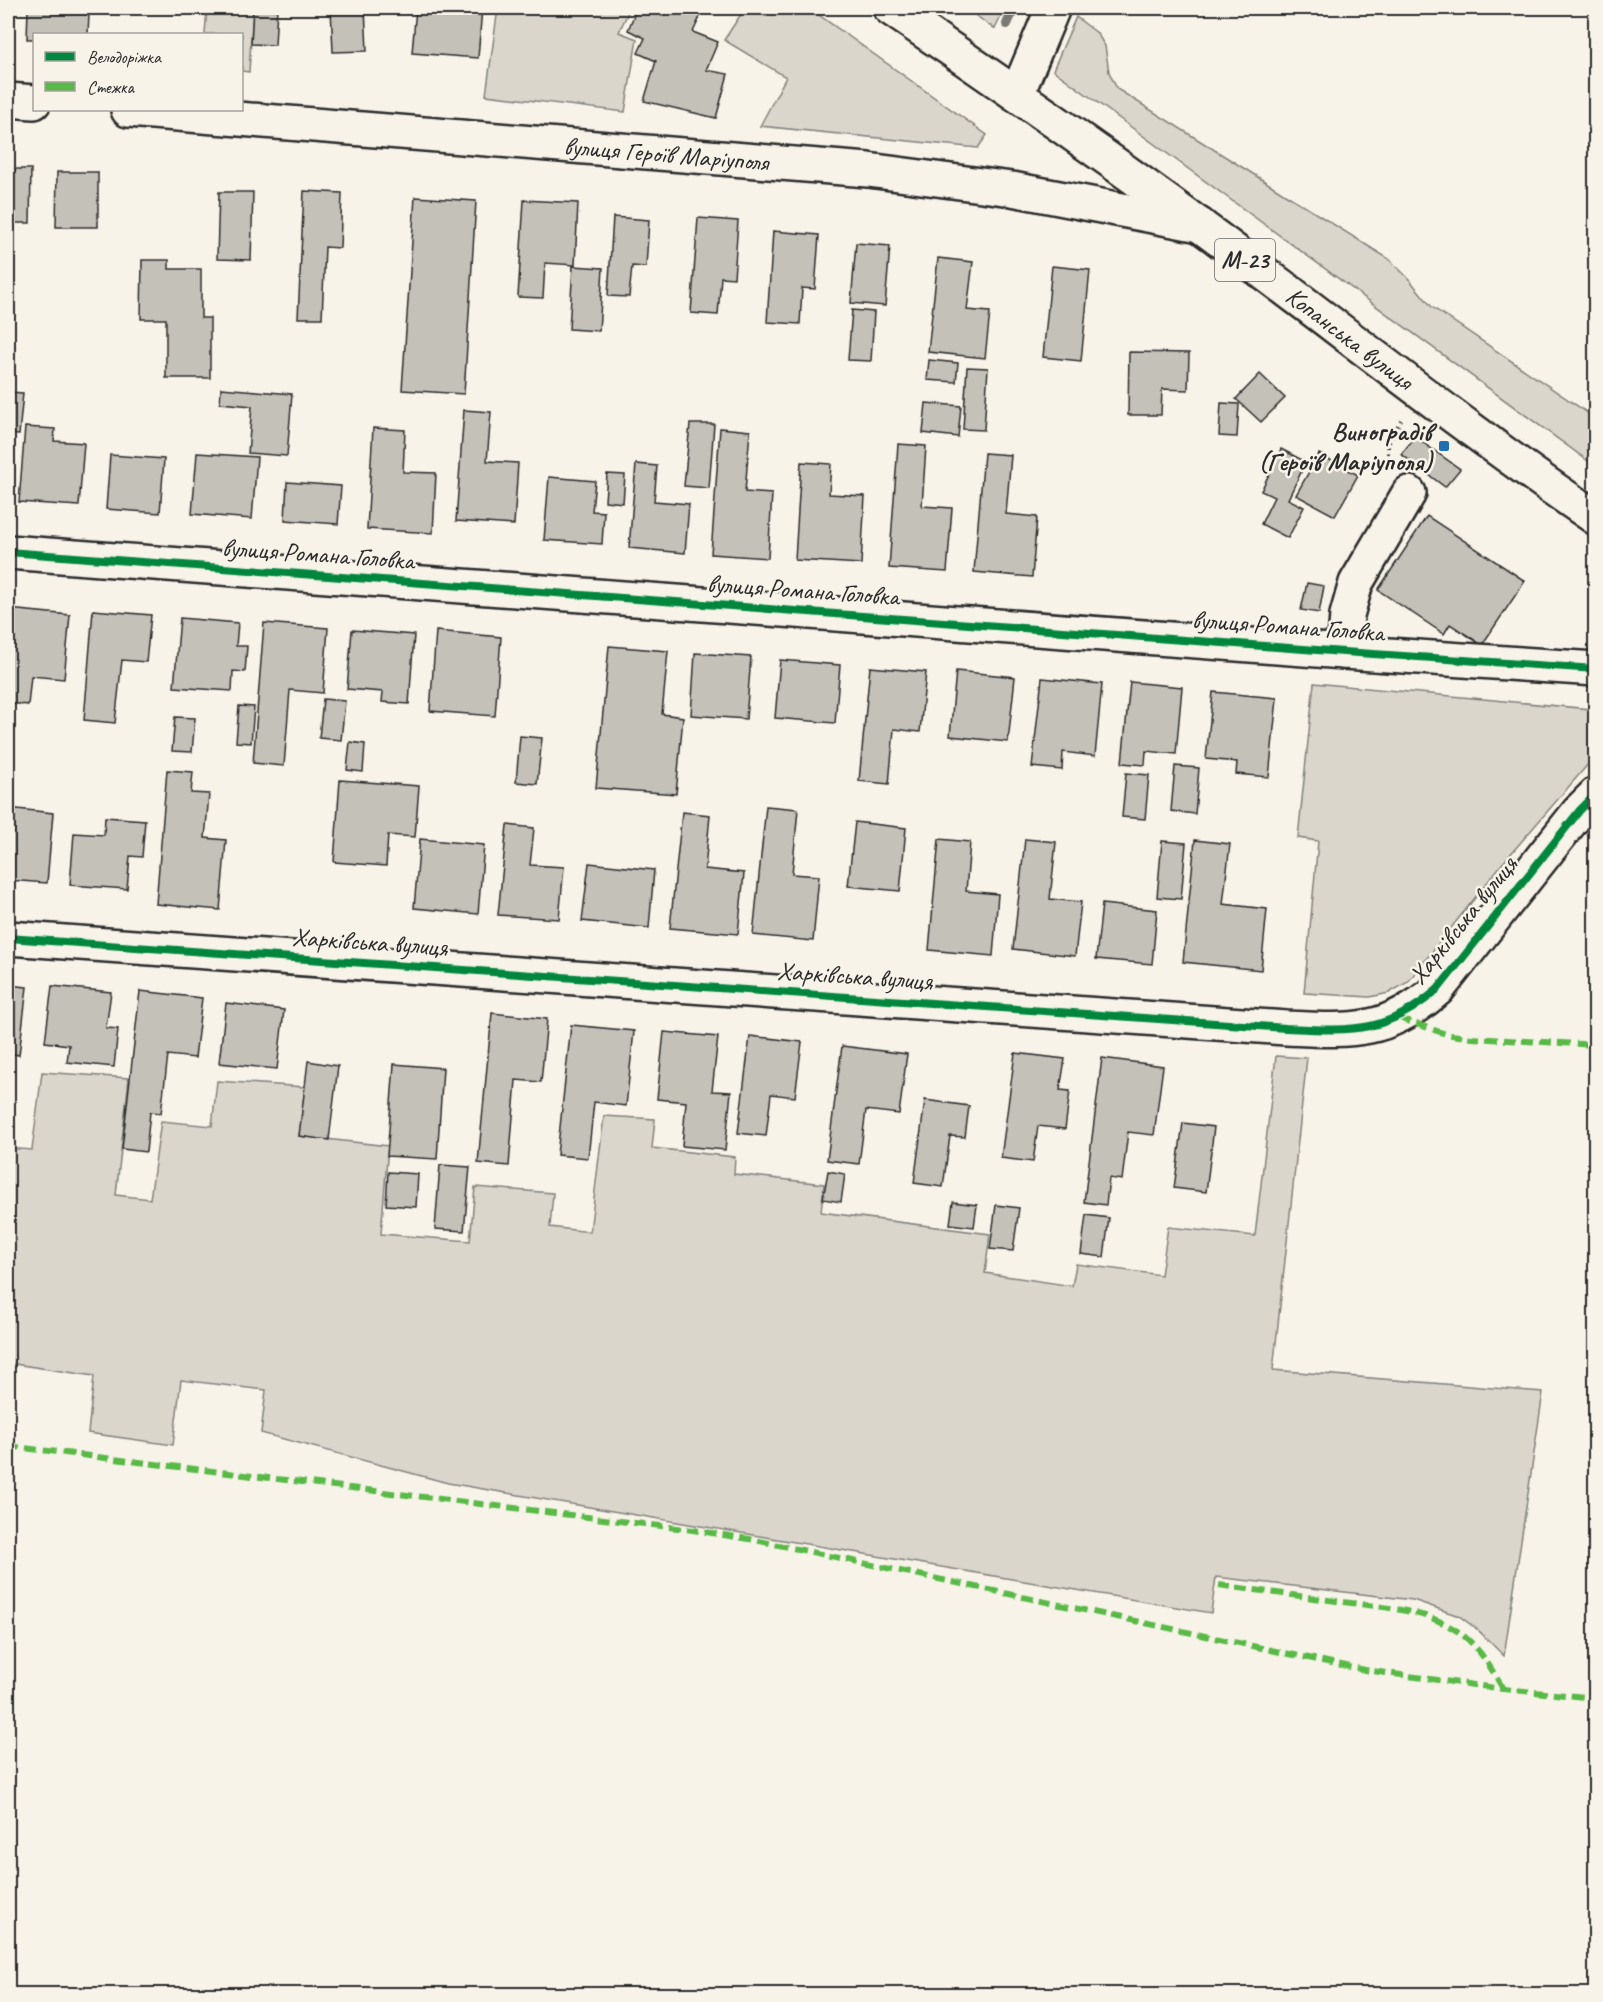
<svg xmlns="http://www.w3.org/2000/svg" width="1603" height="2002" viewBox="0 0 1603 2002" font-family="Caveat,sans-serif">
  <rect width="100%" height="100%" fill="#f7f3e8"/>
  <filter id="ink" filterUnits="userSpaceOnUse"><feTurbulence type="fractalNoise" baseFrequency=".0167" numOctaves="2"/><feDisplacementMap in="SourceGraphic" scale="12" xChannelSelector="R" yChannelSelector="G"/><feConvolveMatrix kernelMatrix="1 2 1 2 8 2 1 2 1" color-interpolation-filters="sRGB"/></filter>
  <g filter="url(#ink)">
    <g fill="#dad6cc" stroke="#82807c" stroke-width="1.5">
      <path d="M207,8h46l-4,64 -7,-1v-37h-37z"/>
      <path d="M498,8h132l-11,24 18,7 -12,73 -139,-17z"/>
      <path d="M745,8h64l178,127 -9,13 -218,-22 26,-49 -62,-37z"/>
      <path d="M965,8h40l-10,21z"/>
      <path d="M1076,17l21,16 8,13 4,26 8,17 272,170 19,19 24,29 163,111v48l-542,-396z"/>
      <path d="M1314,683l276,26v53l-88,102 -94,118 -19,11 -19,4 -66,-4 14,-152 -20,-3z"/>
      <path d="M1276,1056l31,2 -34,312 270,22 -39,264 -26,-26 -19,-14 -46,-16 -197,-23 -5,36 -763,-130 -187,-50 5,-43 -85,-10 -8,65 -85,-12 6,-57 -86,-13v-215l24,2 10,-78 87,6 -13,117 34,4 11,-78 51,5 5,-45 88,6 -6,49 89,10 -7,88 89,7 5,-54 78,6 -3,34 40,5 14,-116 51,3 -3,29 83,9 -1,17 90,10 -3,28 169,22 -5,39 87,13 4,-22 85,11 7,-48 87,9z"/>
    </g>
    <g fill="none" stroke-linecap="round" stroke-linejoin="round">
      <path stroke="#7a7874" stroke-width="10" d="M1007,24l7,-16"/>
    </g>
    <g fill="#c4c1b9" stroke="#2b2b2b" stroke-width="1.5">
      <path d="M28,8h24l-1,5 38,1 -1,20h-54v5h-7z"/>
      <path d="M253,8h24l-2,37 -24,-1z"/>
      <path d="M331,8h34l2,43 -34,1z"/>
      <path d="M416,8h66l-4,50 -66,-5z"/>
      <path d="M637,8h67l-11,24 25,10 -12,28 22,4 -12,44 -72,-17 12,-40 -18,-8 7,-15 -17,-8z"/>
      <path d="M8,169h23l-1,54h-22z"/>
      <path d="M57,172h41v55h-42z"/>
      <path d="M304,191l38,2 -2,55 -15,-1 -3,71h-24z"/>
      <path d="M219,192h34l-2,68 -34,-1z"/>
      <path d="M415,197l61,4 -12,193 -62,-4z"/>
      <path d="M524,200l54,3 -3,62 -30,-2 -2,35 -25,-1z"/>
      <path d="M613,217l36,3 -3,47 -14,-1 -3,31 -21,-1z"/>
      <path d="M698,218l40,3 -4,57 -13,-1 -3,38 -27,-2z"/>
      <path d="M773,231l46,4 -4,54 -13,-1 -2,36 -33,-2z"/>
      <path d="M856,243l34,3 -5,60 -34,-3z"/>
      <path d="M938,258l35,4 -6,48 23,2 -5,46 -57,-6z"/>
      <path d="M142,260h27v9h32v49h9v60h-44v-59h-25z"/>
      <path d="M573,266l30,2 -4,63 -30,-2z"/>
      <path d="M1052,266l38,4 -9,91 -38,-4z"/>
      <path d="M852,310l22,2 -3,49 -23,-1z"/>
      <path d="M1129,352l60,1 -1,37 -26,-1 -1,26h-33z"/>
      <path d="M929,360l29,3 -2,19 -29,-2z"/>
      <path d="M967,367l21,1 -4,62 -21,-1z"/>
      <path d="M1260,374l25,24 -24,24 -25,-23z"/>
      <path d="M221,388l71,6 -5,62 -39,-3 4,-47 -32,-3z"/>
      <path d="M8,392l15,1 -4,42 -11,-1z"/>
      <path d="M926,403l35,3 -3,31 -35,-4z"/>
      <path d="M1221,403l18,1 -2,33 -18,-1z"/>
      <path d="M464,410l27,2 -4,49 31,2 -4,62 -58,-4z"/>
      <path d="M690,424h24l-5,64 -25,-2z"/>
      <path d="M25,427l30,2 -1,12 30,2 -5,63 -60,-4z"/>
      <path d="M373,428l32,2 -2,42 33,1 -3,60 -66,-4z"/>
      <path d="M720,428l30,3 -5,61 27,2 -4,64 -57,-4z"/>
      <path d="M1415,437l45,32 -15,18 -44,-33z"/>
      <path d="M898,444l28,2 -4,60 30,2 -5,64 -58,-4z"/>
      <path d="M1281,449l25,13 -18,37 16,8 -16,31 -27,-14 13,-27 -13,-6z"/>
      <path d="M197,453l60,4 -5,62 -60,-5z"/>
      <path d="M984,453l27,2 -5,59 31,3 -5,60 -58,-5z"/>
      <path d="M1319,454l39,21 -23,41 -39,-21z"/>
      <path d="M110,455l54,4 -4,54 -54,-4z"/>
      <path d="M801,462l30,2 -2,30 36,2 -4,68 -66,-4z"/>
      <path d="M636,464l21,2 -3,35 35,3 -4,49 -56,-5z"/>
      <path d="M607,474l18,1 -2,28 -18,-2z"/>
      <path d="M549,477l46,4 -3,30 12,1 -2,32 -58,-4z"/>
      <path d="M287,482l54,4 -3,38 -53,-4z"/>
      <path d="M1427,516l98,65 -43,64 -32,-21 -6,10 -66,-44z"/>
      <path d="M1307,583l17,3 -5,27 -18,-3z"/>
      <path d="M8,609l62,6 -6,64 -33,-3 -3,29 -20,-2z"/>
      <path d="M93,610l58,5 -5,47 -24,-2 -7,63 -31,-3z"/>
      <path d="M180,618l58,5 -2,23h11l-2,26 -12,-1 -1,20 -58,-4z"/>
      <path d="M264,623l64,5 -5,65 -33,-3 -6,76 -31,-3z"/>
      <path d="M352,630l62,5 -5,69 -27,-2 1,-10 -36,-3z"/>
      <path d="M436,631l65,6 -6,79 -65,-5z"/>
      <path d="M609,646l59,5 -6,63 21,3 -7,77 -80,-6z"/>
      <path d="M695,653l56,4 -5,62 -55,-4z"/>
      <path d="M780,660l60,5 -5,58 -60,-5z"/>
      <path d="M870,667l56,5 -6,60 -26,-3 -5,55 -30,-3z"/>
      <path d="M956,671l59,6 -7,65 -58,-6z"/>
      <path d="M1042,678l60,6 -7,72 -32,-4 -1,18 -30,-3z"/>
      <path d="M1130,682l52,5 -6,67 -30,-3 -1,14 -23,-2z"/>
      <path d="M1213,692l64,6 -8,79 -33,-3 1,-12 -31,-3z"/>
      <path d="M323,699l22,2 -4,39 -22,-2z"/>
      <path d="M239,706l15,1 -3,36 -15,-1z"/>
      <path d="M175,717l20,1 -3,34 -20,-1z"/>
      <path d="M520,736l22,2 -5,46 -21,-2z"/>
      <path d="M350,742l15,2 -2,28 -16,-2z"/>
      <path d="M1175,766l24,2 -4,46 -24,-3z"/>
      <path d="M167,770l26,2 -2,21 18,1 -4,44 21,2 -6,70 -64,-6z"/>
      <path d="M1126,773l23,2 -4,44 -23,-2z"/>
      <path d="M340,780l79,6 -4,51 -27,-2 -2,31 -52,-4z"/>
      <path d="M766,806l32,3 -6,65 27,2 -6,65 -60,-6z"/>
      <path d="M8,808l45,5 -6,70 -39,-3z"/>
      <path d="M682,812l28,3 -5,54 39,4 -6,61 -68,-6z"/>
      <path d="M105,817l40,3 -3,37 -12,-1 -3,33 -57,-4 4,-52 30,2z"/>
      <path d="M855,822l51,6 -6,63 -52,-5z"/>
      <path d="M507,825l27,3 -4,37 34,2 -5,52 -61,-4z"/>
      <path d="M420,839l64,6 -6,69 -64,-6z"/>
      <path d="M939,839l31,3 -4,49 32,3 -5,62 -64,-6z"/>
      <path d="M1025,839l31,3 -6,57 31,3 -6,54 -62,-7z"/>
      <path d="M1195,840l35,4 -7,60 44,5 -6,61 -78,-8z"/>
      <path d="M1162,841l24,2 -5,56 -24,-2z"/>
      <path d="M589,863l65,7 -5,58 -67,-7z"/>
      <path d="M1102,904l55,6 -5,54 -56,-5z"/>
      <path d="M8,985l19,2 -8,68 -11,-2z"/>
      <path d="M52,986l59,6 -5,36 12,1 -4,38 -47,-5 2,-17 -24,-3z"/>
      <path d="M140,991l62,7 -7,60 -27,-3 -7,58 -11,-1 -4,40 -24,-3z"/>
      <path d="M226,1003l58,7 -7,59 -58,-6z"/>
      <path d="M492,1013l55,6 -6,63 -25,-2 -7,86 -31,-3z"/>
      <path d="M571,1025l63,6 -8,75 -32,-4 -6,56 -31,-3z"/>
      <path d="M664,1032l54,5 -6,54 19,1 -6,58 -43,-4 4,-44 -29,-3z"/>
      <path d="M750,1036l52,6 -7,55 -24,-3 -5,42 -28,-3z"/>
      <path d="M842,1046l65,8 -8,60 -33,-4 -7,54 -32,-4z"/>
      <path d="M1015,1053l50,6 -5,31 10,1 -5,38 -27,-3 -5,36 -32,-4z"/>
      <path d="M1102,1058l61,8 -9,69 -26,-3 -6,48 -13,-2 -3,27 -22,-3z"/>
      <path d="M308,1061l30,5 -9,74 -30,-4z"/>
      <path d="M394,1064l49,4 -6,91 -50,-3z"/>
      <path d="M925,1100l44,6 -4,31 -15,-1 -7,51 -29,-4z"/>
      <path d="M1183,1123l31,4 -8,65 -32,-4z"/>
      <path d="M440,1165l30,2 -6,64 -29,-2z"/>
      <path d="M828,1171l17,3 -4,28 -18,-3z"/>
      <path d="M388,1172l30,2 -2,33 -30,-2z"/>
      <path d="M953,1202l24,3 -3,22 -24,-3z"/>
      <path d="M996,1205l23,3 -6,43 -23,-2z"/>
      <path d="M1086,1215l23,3 -5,39 -23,-3z"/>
    </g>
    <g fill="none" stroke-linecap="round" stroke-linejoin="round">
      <g stroke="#2b2b2b" stroke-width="38">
        <g id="minor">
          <path d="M1017,94l36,-86"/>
          <path d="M8,100l26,2"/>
          <path id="s1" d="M128,110l740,60 144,19 188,36"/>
          <path d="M8,552l1336,100 252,17"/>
          <path d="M1344,652l3,-37 9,-32 53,-90"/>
          <path d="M8,938l1278,90c65,3 101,6 152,-39l142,-179 16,-16"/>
        </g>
      </g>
      <g stroke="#2b2b2b" stroke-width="38">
        <g id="highway">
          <path id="s2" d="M890,8c104,70 207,142 308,216 133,97 261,201 398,294"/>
        </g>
      </g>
      <path stroke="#2b2b2b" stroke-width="4" stroke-dasharray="1.5 4.5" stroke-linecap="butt" d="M1388,466v-22l13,-24"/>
      <use href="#minor" stroke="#f7f3e8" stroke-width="33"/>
      <use href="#highway" stroke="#f7f3e8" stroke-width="33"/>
      <g stroke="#58b947" stroke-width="6" stroke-dasharray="12 6" stroke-linecap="butt">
        <path d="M1399,1018l47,16 26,4 124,7"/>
        <path d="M8,1446l685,84 62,10 610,130 138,19 93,9"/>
        <path d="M1219,1585c41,6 82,11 124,17 37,5 79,7 111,27 23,14 36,37 49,60"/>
      </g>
      <g stroke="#f7f3e8" stroke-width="11">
        <g id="cycleway">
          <path d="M8,552l1336,100 252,17"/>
          <path d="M8,938l1278,90c65,3 101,6 152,-39l142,-179 16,-16"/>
        </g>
      </g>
      <use href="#cycleway" stroke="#00873e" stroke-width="8"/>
    </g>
  </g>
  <rect fill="#1f6fb2" stroke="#f7f3e8" stroke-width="2" x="1438" y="440" width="12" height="12" rx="3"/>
  <g text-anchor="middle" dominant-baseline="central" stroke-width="5" stroke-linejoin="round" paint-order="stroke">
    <rect fill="#f7f3e8" stroke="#686764" stroke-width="1.5" x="1215" y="239" width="60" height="42" rx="4.5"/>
    <g font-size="24" font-weight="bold" fill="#2b2b2b">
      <text x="1245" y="260">М-23</text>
    </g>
    <g font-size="26" fill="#2b2b2b" stroke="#f7f3e8">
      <text stroke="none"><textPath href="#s1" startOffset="540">вулиця Героїв Маріуполя</textPath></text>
      <text stroke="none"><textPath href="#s2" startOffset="566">Копанська вулиця</textPath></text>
      <text transform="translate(318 554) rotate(4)">вулиця Романа Головка</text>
      <text transform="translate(803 590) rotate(4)">вулиця Романа Головка</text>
      <text transform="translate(1288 626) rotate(4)">вулиця Романа Головка</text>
      <text transform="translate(1463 920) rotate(-51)">Харківська вулиця</text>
      <text transform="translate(370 942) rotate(4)">Харківська вулиця</text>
      <text transform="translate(855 976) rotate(4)">Харківська вулиця</text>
    </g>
    <g font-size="26" font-weight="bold" fill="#2b2b2b" stroke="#f7f3e8" text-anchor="end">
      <text x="1432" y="431">Виноградів<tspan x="1432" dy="30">(Героїв Маріуполя)</tspan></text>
    </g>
  </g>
  <rect width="1603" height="2002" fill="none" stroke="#f7f3e8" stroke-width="30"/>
  <rect x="15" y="15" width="1573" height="1972" fill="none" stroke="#2b2b2b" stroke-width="2" filter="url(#ink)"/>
  <rect x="33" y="33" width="210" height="78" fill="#f7f3e8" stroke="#a5a39c" stroke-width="1.5"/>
  <rect x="45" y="52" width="30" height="9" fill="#00873e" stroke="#a5a39c" stroke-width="1.5"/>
  <text x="87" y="63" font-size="18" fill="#2b2b2b">Велодоріжка</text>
  <rect x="45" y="82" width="30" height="9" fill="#58b947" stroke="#a5a39c" stroke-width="1.5"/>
  <text x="87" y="93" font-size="18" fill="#2b2b2b">Стежка</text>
</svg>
